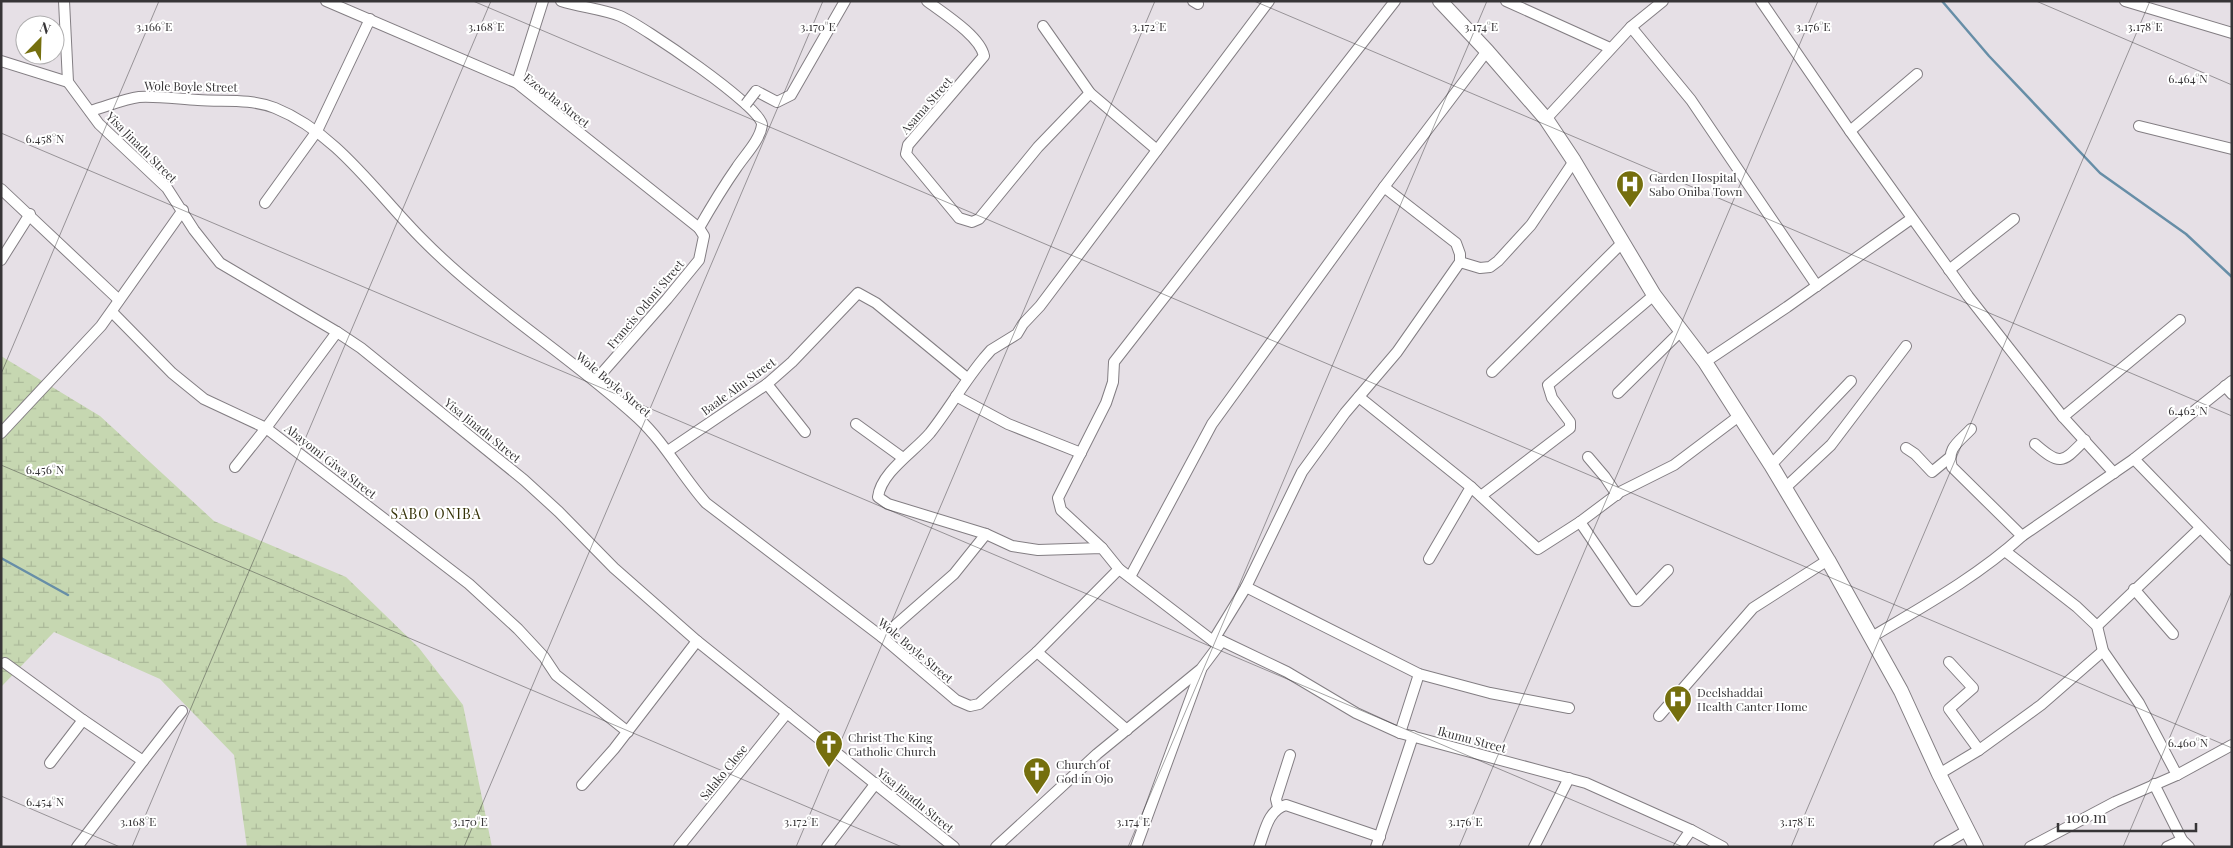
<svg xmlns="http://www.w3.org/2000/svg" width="2233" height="848" viewBox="0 0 2233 848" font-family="'Playfair Display',serif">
  <defs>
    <pattern id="wetland-marsh" width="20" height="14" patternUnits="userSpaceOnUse" patternTransform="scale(1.25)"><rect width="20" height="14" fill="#c6d7b1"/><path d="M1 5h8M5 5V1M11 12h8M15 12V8" fill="none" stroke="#abb999"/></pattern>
  </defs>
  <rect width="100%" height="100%" fill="#e6e0e6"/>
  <path fill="url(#wetland-marsh)" d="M1,356l99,60 114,105 132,56 73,71 44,57 29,142h-245l-13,-92 -74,-76 -106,-47 -53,55z"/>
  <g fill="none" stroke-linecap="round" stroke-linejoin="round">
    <g stroke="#678ea7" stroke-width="2.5">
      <path d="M1942,1l47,55 111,117 86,61 46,43"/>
      <path d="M1,558l67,37"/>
    </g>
    <g stroke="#837e83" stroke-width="12">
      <g id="minor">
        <path d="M64,1l4,81 31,42 68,64 27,42 26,33 117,69 24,16 163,132 35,32 55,56 83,73 257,206"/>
        <path d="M326,1l191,82 182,145"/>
        <path d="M561,1c19,6 41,8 59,15 20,8 145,93 142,109 -2,15 -17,30 -25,42 -14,20 -26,40 -38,61l5,8 -5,24 -32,39 -72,82"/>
        <path d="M927,1c16,12 53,35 57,55l-76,89 -2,9 53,64 13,4 7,-3 59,-72 52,-54"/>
        <path d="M1193,1l5,3"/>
        <path d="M1506,1l104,47"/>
        <path d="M1761,1l89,130 118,165 95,121 51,56"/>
        <path d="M2125,1l107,32"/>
        <path d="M1043,26l47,67 67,57"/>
        <path d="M1631,27l60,73 126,186"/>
        <path d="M1,61l67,21"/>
        <path d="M517,83l26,-82"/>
        <path d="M756,91l21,11 14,-7 54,-94"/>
        <path d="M90,111c16,-4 33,-12 49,-14 19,-1 40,2 59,3 26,2 51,-2 77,8 62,25 101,85 147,131 66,67 147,116 216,179 27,25 44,58 68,85l176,134 74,63 14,6 9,-2 58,-52 82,-83"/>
        <path d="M1546,119l85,-92 32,-26"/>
        <path d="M2139,126l93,23"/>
        <path d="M1850,131l67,-57"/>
        <path d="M1,189l118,111"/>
        <path d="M265,203l52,-72 53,-112"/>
        <path d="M1,260l29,-46"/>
        <path d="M1460,262l20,6 10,-1 8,-6 33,-36 43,-64"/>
        <path d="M1949,270l65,-51"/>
        <path d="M112,312l60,61 32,26 62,29 -31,39"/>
        <path d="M337,332l-71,96 203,156 49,45 26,28 12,18 72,57"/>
        <path d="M1705,362l82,-55 124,-88"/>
        <path d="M1492,372l130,-129"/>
        <path d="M767,384l38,48"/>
        <path d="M2225,386l7,8"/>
        <path d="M1618,393l63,-62"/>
        <path d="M956,396l52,28 73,29"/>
        <path d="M1359,397l112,90 67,62 42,-27 40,-30 54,-27 65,-49"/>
        <path d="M2063,417l117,-97"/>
        <path d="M856,424l47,34"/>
        <path d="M1971,429c-12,13 -25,19 -19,38l70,69"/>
        <path d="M1,433l100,-107 82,-116"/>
        <path d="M2035,444c26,23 28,18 50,-4"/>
        <path d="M1906,448l9,6 17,18 17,-14"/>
        <path d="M668,451l99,-67 25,-22 66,-69 18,10 91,75"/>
        <path d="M1588,457l17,20 12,18"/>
        <path d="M2134,459l98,101"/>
        <path d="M1771,465l80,-84"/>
        <path d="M1785,488l46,-43 75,-99"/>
        <path d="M1481,496l89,-68v-6l-18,-24 -4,-13 106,-90"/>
        <path d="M1580,522l54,79h4l30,-31"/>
        <path d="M986,534l-98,-30 -10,-7c3,-25 37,-46 52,-64 19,-24 34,-51 54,-75l7,-8 26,-16 6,-10 17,-18 229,-305"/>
        <path d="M1102,548l-41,-38 -3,-12 48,-95 7,-21 1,-20 281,-361"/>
        <path d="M2005,551l72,56 20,19 6,25 36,52 38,72"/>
        <path d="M1429,559l42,-72"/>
        <path d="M1130,577l82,-153 172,-237 103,-136"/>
        <path d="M1246,587l56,-115 43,-59 52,-61 63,-90v-8l-4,-11 -72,-56"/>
        <path d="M2134,589l39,45"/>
        <path d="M2097,626l103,-98"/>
        <path d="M882,637l72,-63 32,-40 26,12 26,4 64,-2 17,21 94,72h9l65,31 69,41 44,20 186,50 105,47 32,17"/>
        <path d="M1870,638c52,-31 107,-61 152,-102l112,-77 98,-78"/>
        <path d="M1213,641l33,-54 173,87 71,19 79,15"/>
        <path d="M1037,652l90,78"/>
        <path d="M1949,662l24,26 -24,21 30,41"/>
        <path d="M5,663l78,57"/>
        <path d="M1659,716l94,-108 75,-48"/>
        <path d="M1400,733l19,-59"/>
        <path d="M143,761l39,-50"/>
        <path d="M50,763l33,-43 60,41 -66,86"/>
        <path d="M1939,774l40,-24 62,-45 62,-54"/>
        <path d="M2154,784l28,56 7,7"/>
        <path d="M582,785l32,-36 83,-108"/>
        <path d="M1278,807l-2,-8 14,-44"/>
        <path d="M679,847l108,-134"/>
        <path d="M827,847l49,-64"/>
        <path d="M996,847l101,-93 104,-85 21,-28"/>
        <path d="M1136,847l65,-177"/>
        <path d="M1259,847c6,-16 9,-37 27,-42l94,32"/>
        <path d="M1376,847l37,-111"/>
        <path d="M1534,847l35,-69"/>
        <path d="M1679,847l12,-17"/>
        <path d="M1939,847l29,-17"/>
        <path d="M2030,847l85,-45 62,-27 55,-30"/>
        <path d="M2167,847l15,-7"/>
      </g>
    </g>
    <g stroke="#837e83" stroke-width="16">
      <path id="major" d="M1440,1l47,50 59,68 28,42 80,134 51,67 66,103 57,95 73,131 38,83 37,73"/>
    </g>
    <use href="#minor" stroke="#fff" stroke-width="10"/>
    <use href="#major" stroke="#fff" stroke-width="14"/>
    <g stroke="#837e83" stroke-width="12" stroke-linecap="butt">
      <path id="minor-bridge" d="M746,104l10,-13"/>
    </g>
    <use href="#minor-bridge" stroke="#fff" stroke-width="10"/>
  </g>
  <path fill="none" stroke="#373537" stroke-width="1" stroke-opacity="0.45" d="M473,1l1759,747M1254,1l978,415M2036,1l196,84M1,133l1682,714M1,374l158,-373M1,465l901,382M1,796l119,51M132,847l359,-846M464,847l359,-846M796,847l359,-846M1128,847l359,-846M1459,847l359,-846M1791,847l359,-846M2123,847l109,-256"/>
  <defs>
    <g id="hospital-pin" transform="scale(1.4375)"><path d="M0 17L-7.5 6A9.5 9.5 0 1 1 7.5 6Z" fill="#756f0e" stroke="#fff"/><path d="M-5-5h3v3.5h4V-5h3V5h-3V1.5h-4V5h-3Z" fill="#fff"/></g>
    <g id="church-pin" transform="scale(1.4375)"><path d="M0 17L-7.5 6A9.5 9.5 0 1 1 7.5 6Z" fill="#756f0e" stroke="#fff"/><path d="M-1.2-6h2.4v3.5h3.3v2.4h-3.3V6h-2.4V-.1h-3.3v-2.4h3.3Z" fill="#fff"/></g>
  </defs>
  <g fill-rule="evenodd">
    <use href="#hospital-pin" x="1630" y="184"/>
    <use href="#hospital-pin" x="1678" y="699"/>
    <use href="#church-pin" x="829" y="744"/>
    <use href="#church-pin" x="1037" y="771"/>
  </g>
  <g text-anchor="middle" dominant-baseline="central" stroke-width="4" stroke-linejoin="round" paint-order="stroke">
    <g font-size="12" fill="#373537" stroke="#fff">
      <text transform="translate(191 86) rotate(1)">Wole Boyle Street</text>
      <text transform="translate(557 100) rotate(38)">Ezeocha Street</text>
      <text transform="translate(926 105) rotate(-49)">Asama Street</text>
      <text transform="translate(142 147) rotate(45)">Yisa Jinadu Street</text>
      <text transform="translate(645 304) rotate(-50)">Francis Odoni Street</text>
      <text transform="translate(614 384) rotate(40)">Wole Boyle Street</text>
      <text transform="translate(738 386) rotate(-36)">Baale Aliu Street</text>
      <text transform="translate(483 430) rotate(39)">Yisa Jinadu Street</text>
      <text transform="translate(331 461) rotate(38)">Abayomi Giwa Street</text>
      <text transform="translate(916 650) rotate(40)">Wole Boyle Street</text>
      <text transform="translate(1472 739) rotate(15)">Ikumu Street</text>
      <text transform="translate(723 772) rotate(-51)">Salako Close</text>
      <text transform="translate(916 800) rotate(39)">Yisa Jinadu Street</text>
    </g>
    <g font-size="12" fill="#373537" stroke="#fff" text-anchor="start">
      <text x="1649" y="177">Garden Hospital<tspan x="1649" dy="14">Sabo Oniba Town</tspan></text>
      <text x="1697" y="692">Deelshaddai<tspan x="1697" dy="14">Health Canter Home</tspan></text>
      <text x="848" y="737">Christ The King<tspan x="848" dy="14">Catholic Church</tspan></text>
      <text x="1056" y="764">Church of<tspan x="1056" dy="14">God in Ojo</tspan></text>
    </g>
    <g font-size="14" letter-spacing="1" fill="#343106" stroke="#fff">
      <text x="436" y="513">SABO ONIBA</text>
    </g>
  </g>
  <g font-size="12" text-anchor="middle" fill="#373537" stroke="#fff" stroke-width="4" stroke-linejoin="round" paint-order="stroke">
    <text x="154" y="31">3.166°E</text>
    <text x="486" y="31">3.168°E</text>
    <text x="818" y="31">3.170°E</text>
    <text x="1149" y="31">3.172°E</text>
    <text x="1481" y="31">3.174°E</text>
    <text x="1813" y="31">3.176°E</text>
    <text x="2145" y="31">3.178°E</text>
    <text x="2188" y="83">6.464°N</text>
    <text x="45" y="143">6.458°N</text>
    <text x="2188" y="415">6.462°N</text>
    <text x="45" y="474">6.456°N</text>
    <text x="2188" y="747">6.460°N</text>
    <text x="45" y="806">6.454°N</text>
    <text x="138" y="826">3.168°E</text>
    <text x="470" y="826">3.170°E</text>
    <text x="801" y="826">3.172°E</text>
    <text x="1133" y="826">3.174°E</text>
    <text x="1465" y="826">3.176°E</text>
    <text x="1797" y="826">3.178°E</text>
  </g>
  <rect width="2233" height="848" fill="none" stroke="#373537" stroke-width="5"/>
  <g transform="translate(40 40) rotate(23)"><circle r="24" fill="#ffffff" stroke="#afaeaf"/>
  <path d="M0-4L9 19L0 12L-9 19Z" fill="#756f0e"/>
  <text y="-8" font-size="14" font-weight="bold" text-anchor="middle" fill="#373537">N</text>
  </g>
  <path d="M2058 823v8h138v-8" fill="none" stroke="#373537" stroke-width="2.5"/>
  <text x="2066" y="823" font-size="15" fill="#373537" stroke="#ffffff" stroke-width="4" paint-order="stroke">100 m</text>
</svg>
